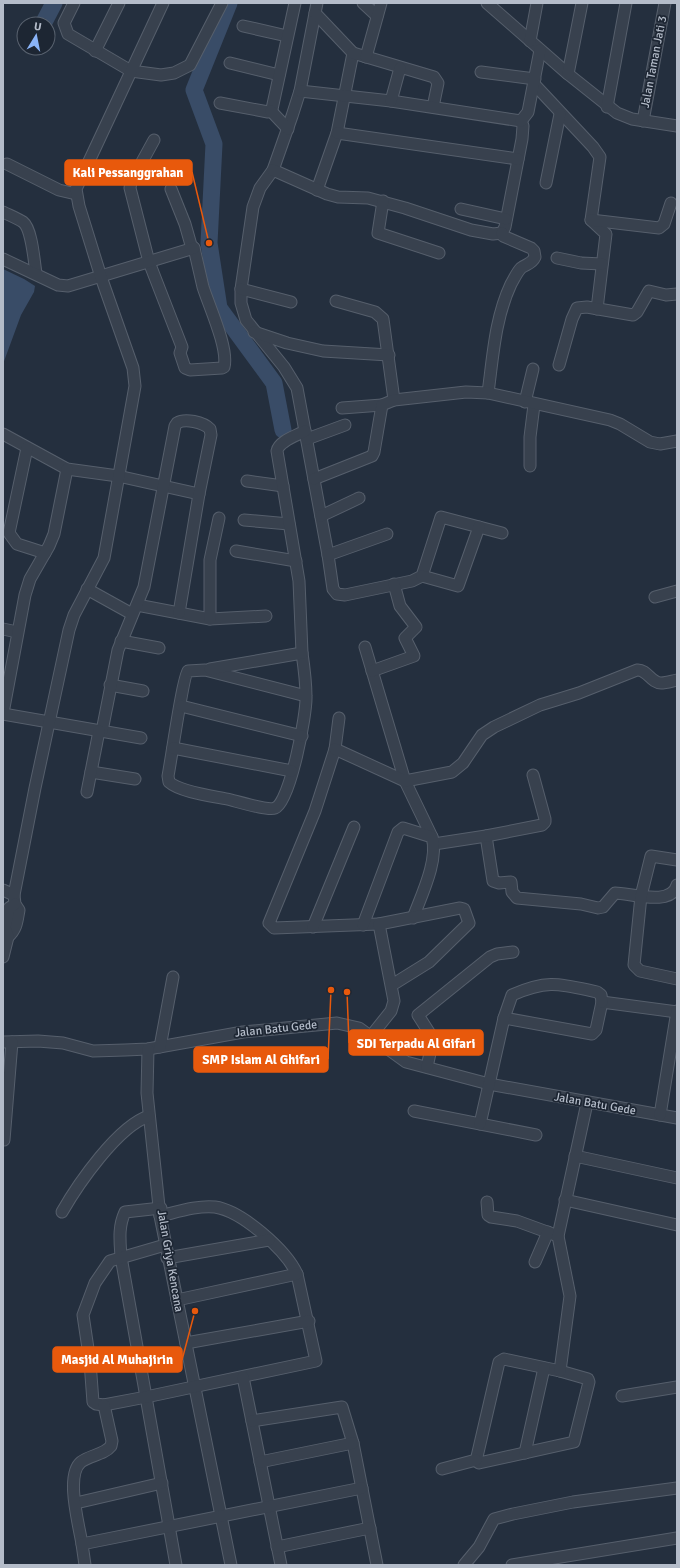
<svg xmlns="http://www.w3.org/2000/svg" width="680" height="1568" viewBox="0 0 680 1568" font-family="Signika,sans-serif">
  <rect width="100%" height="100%" fill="#242f3e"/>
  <path fill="#394c67" d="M3,269l21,10 11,7 -1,6 -13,23 -18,49z"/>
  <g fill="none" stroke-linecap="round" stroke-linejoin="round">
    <g stroke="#394c67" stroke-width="17">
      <path d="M229,3l-35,87 20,54 -5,99 10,65 55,75 9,47"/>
      <path d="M43,24l11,-21"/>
    </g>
    <g stroke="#565f6c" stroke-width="13">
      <g id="minor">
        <path d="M74,3l-10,20 4,11 63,37 30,4 13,-2 16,-8 32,-62"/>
        <path d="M317,3l-17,88 -8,25 -19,54 -13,18 -7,19 -12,82v14l5,17 38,47 13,21 31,167 5,34 4,5 8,1 67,-14 10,-5 19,-59 61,16"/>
        <path d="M363,3l14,13"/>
        <path d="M487,3l81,71 49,39 15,6 45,7"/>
        <path d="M315,13l38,40 -16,80 -20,57"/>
        <path d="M243,26l44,10"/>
        <path d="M530,41l7,-38"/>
        <path d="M95,51l24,-48"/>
        <path d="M353,53l81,24 4,6 -5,24"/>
        <path d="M366,57l15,-54"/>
        <path d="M230,63l49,12"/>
        <path d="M481,72l54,7"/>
        <path d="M568,74l14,-71"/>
        <path d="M534,84l59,63 7,10 -9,63 15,14 -9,75"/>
        <path d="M300,91l91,10 130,20 2,5 -1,13 -17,88 -3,6"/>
        <path d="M391,101l9,-33"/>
        <path d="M220,103l48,9 4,-3 23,-106"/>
        <path d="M607,107l19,-104"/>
        <path d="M271,111l17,18"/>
        <path d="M521,121l7,-9 12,-62"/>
        <path d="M643,121l22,-118"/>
        <path d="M337,133l181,26"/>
        <path d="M154,140l-23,42 -1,6 19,74 33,85 -2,6 5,15 5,2 32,-2 2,-1c5,-18 -15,-61 -21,-80 -3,-13 -6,-26 -9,-39l-3,-3 -6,-21 -14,-35"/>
        <path d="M7,164l52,26 17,4"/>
        <path d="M273,170l54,24 11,3 30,1 37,10 66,22 22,4 9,-1"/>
        <path d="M546,183l14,-69"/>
        <path d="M383,201l-5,32 61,20"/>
        <path d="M461,209l45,10"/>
        <path d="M3,212c6,3 14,6 20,10 9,7 11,39 13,51"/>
        <path d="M591,220l68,8 5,-4 7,-21"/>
        <path d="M557,258l24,5 21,1"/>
        <path d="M3,259l55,26 10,1 126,-38"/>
        <path d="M241,289l50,13"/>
        <path d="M336,301l39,11 8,7 11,81"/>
        <path d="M254,332l33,11 36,8 66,4"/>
        <path d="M559,365l13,-46 5,-11 10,-1 46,8 4,-3 12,-21 17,4 11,-1"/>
        <path d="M488,393c5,-37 7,-75 23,-109 3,-5 6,-12 10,-16 5,-4 11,-4 14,-11l-1,-6 -3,-3 -28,-12 -1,-3"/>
        <path d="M525,402l8,-33"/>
        <path d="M342,408l40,-3"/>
        <path d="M3,434l64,35 51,7 81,18"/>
        <path d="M307,439l38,-14"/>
        <path d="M27,448l-18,85 8,11 28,9"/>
        <path d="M530,466v-29l4,-32"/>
        <path d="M314,479l58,-23 2,-4 8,-47 12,-5 72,-8 22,1 122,27 10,4 30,18 10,2 17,-3"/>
        <path d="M247,481l36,5"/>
        <path d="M321,516l38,-18"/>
        <path d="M244,520l45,4"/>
        <path d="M236,551l60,10"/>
        <path d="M328,555l59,-21"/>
        <path d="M422,576l36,10 21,-59"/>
        <path d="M87,589l45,25"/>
        <path d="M655,597l22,-6"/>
        <path d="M137,605l73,14 56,-3"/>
        <path d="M210,619v-59l9,-42"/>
        <path d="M3,629l14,3"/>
        <path d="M121,641l38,7"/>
        <path d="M365,647l40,134 27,56"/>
        <path d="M302,653c2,14 4,28 4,43 1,17 -16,107 -31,112 -7,3 -39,-7 -48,-9 -15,-3 -47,-7 -58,-17l-1,-6c3,-15 15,-100 20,-105l17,-1 101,26"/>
        <path d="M210,669l92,-16 -3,-72 -22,-130c2,-10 19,-15 28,-20"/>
        <path d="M372,671l42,-15 -9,-18 11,-11 -16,-21 -6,-22"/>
        <path d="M110,685l33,6"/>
        <path d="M181,706l121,30"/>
        <path d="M3,713l22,-118 5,-16 19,-33 5,-12 13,-65"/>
        <path d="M3,714l138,24"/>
        <path d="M339,718l-4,31 -20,62 -46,112 5,5 105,-4"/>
        <path d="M102,731l16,-81 26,-63 31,-161 2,-3c8,-5 26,-1 33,6l1,6 -12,59 -20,119"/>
        <path d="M173,748l119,23"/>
        <path d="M335,749l70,32 47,-9 11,-9 19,-28 12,-8 46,-22 39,-12 58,-23c10,-1 14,13 24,13 5,0 11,-2 16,-3"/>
        <path d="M91,772l44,7"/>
        <path d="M87,792l12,-61"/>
        <path d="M486,836l7,45 6,2 12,-1 1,10 5,6 64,6 17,4 5,-1 12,-14c15,0 57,14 62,-8"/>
        <path d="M434,844l52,-8 56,-11 3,-3v-3l-12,-44"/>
        <path d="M677,860l-26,-4 -10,40 -7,69 6,6 37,8"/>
        <path d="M3,890l11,5"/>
        <path d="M363,925l35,-93 5,-4 29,9c7,23 -11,59 -19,81"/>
        <path d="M313,927l41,-100"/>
        <path d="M8,937c9,-8 9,-16 11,-27l-4,-6 -1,-9 21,-107 34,-158 5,-15 30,-57 31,-172 -2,-18 -32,-91 -22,-71 -3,-17 87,-186"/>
        <path d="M3,957l5,-20 -3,-9 4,-20 6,-4"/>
        <path d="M504,1018l88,16 4,-4 6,-28 75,10"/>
        <path d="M371,1036l20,-25 3,-10 -15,-77 81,-16 4,1 5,14 -40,39 -37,23"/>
        <path d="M3,1042l35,-1 25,2 30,8 32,-1 23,-1 95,-17 94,-9 22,5 47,34 83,22 188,34"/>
        <path d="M160,1047l13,-70"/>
        <path d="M148,1049l-1,44 13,123 71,349"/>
        <path d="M427,1067l5,-23v-7l-14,-22 72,-58 7,-3 16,-2"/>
        <path d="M414,1111l122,24"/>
        <path d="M660,1115l17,-104"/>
        <path d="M480,1124l24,-106 8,-23c36,-16 48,-11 85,-3l4,3 1,7"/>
        <path d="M4,1140l8,-98"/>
        <path d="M575,1156l102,22"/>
        <path d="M565,1200l112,25"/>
        <path d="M487,1202l1,13 3,2 26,4 41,15"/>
        <path d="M161,1208l-36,4c-7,15 -5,29 -4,45l55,308"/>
        <path d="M62,1212c16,-28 56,-86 87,-96"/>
        <path d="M160,1216c17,-4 38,-11 55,-9 27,4 71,43 82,67l19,87 -170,36 -42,8 -8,-1 -3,-2 -3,-40 -7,-47 12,-32 15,-22 55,-16"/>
        <path d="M167,1258l102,-18"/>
        <path d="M535,1262l13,-30"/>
        <path d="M177,1300l120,-26"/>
        <path d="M186,1343l123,-22"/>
        <path d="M504,1359l56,12 28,8 1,3 -15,60 -95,21 -3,-2 23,-99z"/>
        <path d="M560,1371l10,-75 -12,-60 29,-133"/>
        <path d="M243,1377l38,188"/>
        <path d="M622,1396l55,-9"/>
        <path d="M252,1421l90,-14 11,36 24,122"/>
        <path d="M525,1453l19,-85"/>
        <path d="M260,1462l93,-19"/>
        <path d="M442,1469l34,-9"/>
        <path d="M76,1503l86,-20"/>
        <path d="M82,1544c-3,-19 -17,-69 -1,-82 9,-7 23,-7 30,-16l1,-5 -8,-36"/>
        <path d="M277,1547l93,-19"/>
        <path d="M85,1565l-3,-21 280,-56"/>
        <path d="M464,1565l15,-18 15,-28 19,-5 60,-12 104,-14"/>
        <path d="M512,1565l165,-27"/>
      </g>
    </g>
    <use href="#minor" stroke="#38414e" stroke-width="11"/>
  </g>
  <g text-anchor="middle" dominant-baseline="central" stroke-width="3.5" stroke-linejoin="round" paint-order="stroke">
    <g font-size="12" fill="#b4bcc9" stroke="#1d2633">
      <text transform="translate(654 62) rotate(-79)">Jalan Taman Jati 3</text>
      <text transform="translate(276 1029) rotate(-6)">Jalan Batu Gede</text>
      <text transform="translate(595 1104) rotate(10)">Jalan Batu Gede</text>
      <text transform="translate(170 1261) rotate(80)">Jalan Griya Kencana</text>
    </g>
  </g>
  <path fill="none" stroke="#e8590c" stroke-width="1.5" d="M209 243L192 172M347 992L349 1043M331 990L328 1059M195 1311L182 1360"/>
  <g fill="#e8590c" stroke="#1d2633" stroke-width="1.5">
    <circle cx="209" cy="243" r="4"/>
    <circle cx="347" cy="992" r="4"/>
    <circle cx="331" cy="990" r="4"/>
    <circle cx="195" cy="1311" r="4"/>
  </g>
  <g fill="#e8590c" stroke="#e8590c" stroke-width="1.5">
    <rect x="65" y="160" width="127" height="25" rx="4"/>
    <rect x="349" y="1030" width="134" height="25" rx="4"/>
    <rect x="194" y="1047" width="134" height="25" rx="4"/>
    <rect x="53" y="1347" width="129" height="25" rx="4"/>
  </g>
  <g font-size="13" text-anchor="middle" font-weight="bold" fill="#fff">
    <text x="128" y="177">Kali Pessanggrahan</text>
    <text x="416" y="1048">SDI Terpadu Al Gifari</text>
    <text x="261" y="1064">SMP Islam Al Ghifari</text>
    <text x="117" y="1364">Masjid Al Muhajirin</text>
  </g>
  <rect width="680" height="1568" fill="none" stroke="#b4bcc9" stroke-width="8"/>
  <g transform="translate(36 36) rotate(10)"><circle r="19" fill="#1d2633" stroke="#59626f"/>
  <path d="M0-3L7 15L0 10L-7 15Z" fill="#8ab4f8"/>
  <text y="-6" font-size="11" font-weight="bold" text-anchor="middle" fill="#b4bcc9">U</text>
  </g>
</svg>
